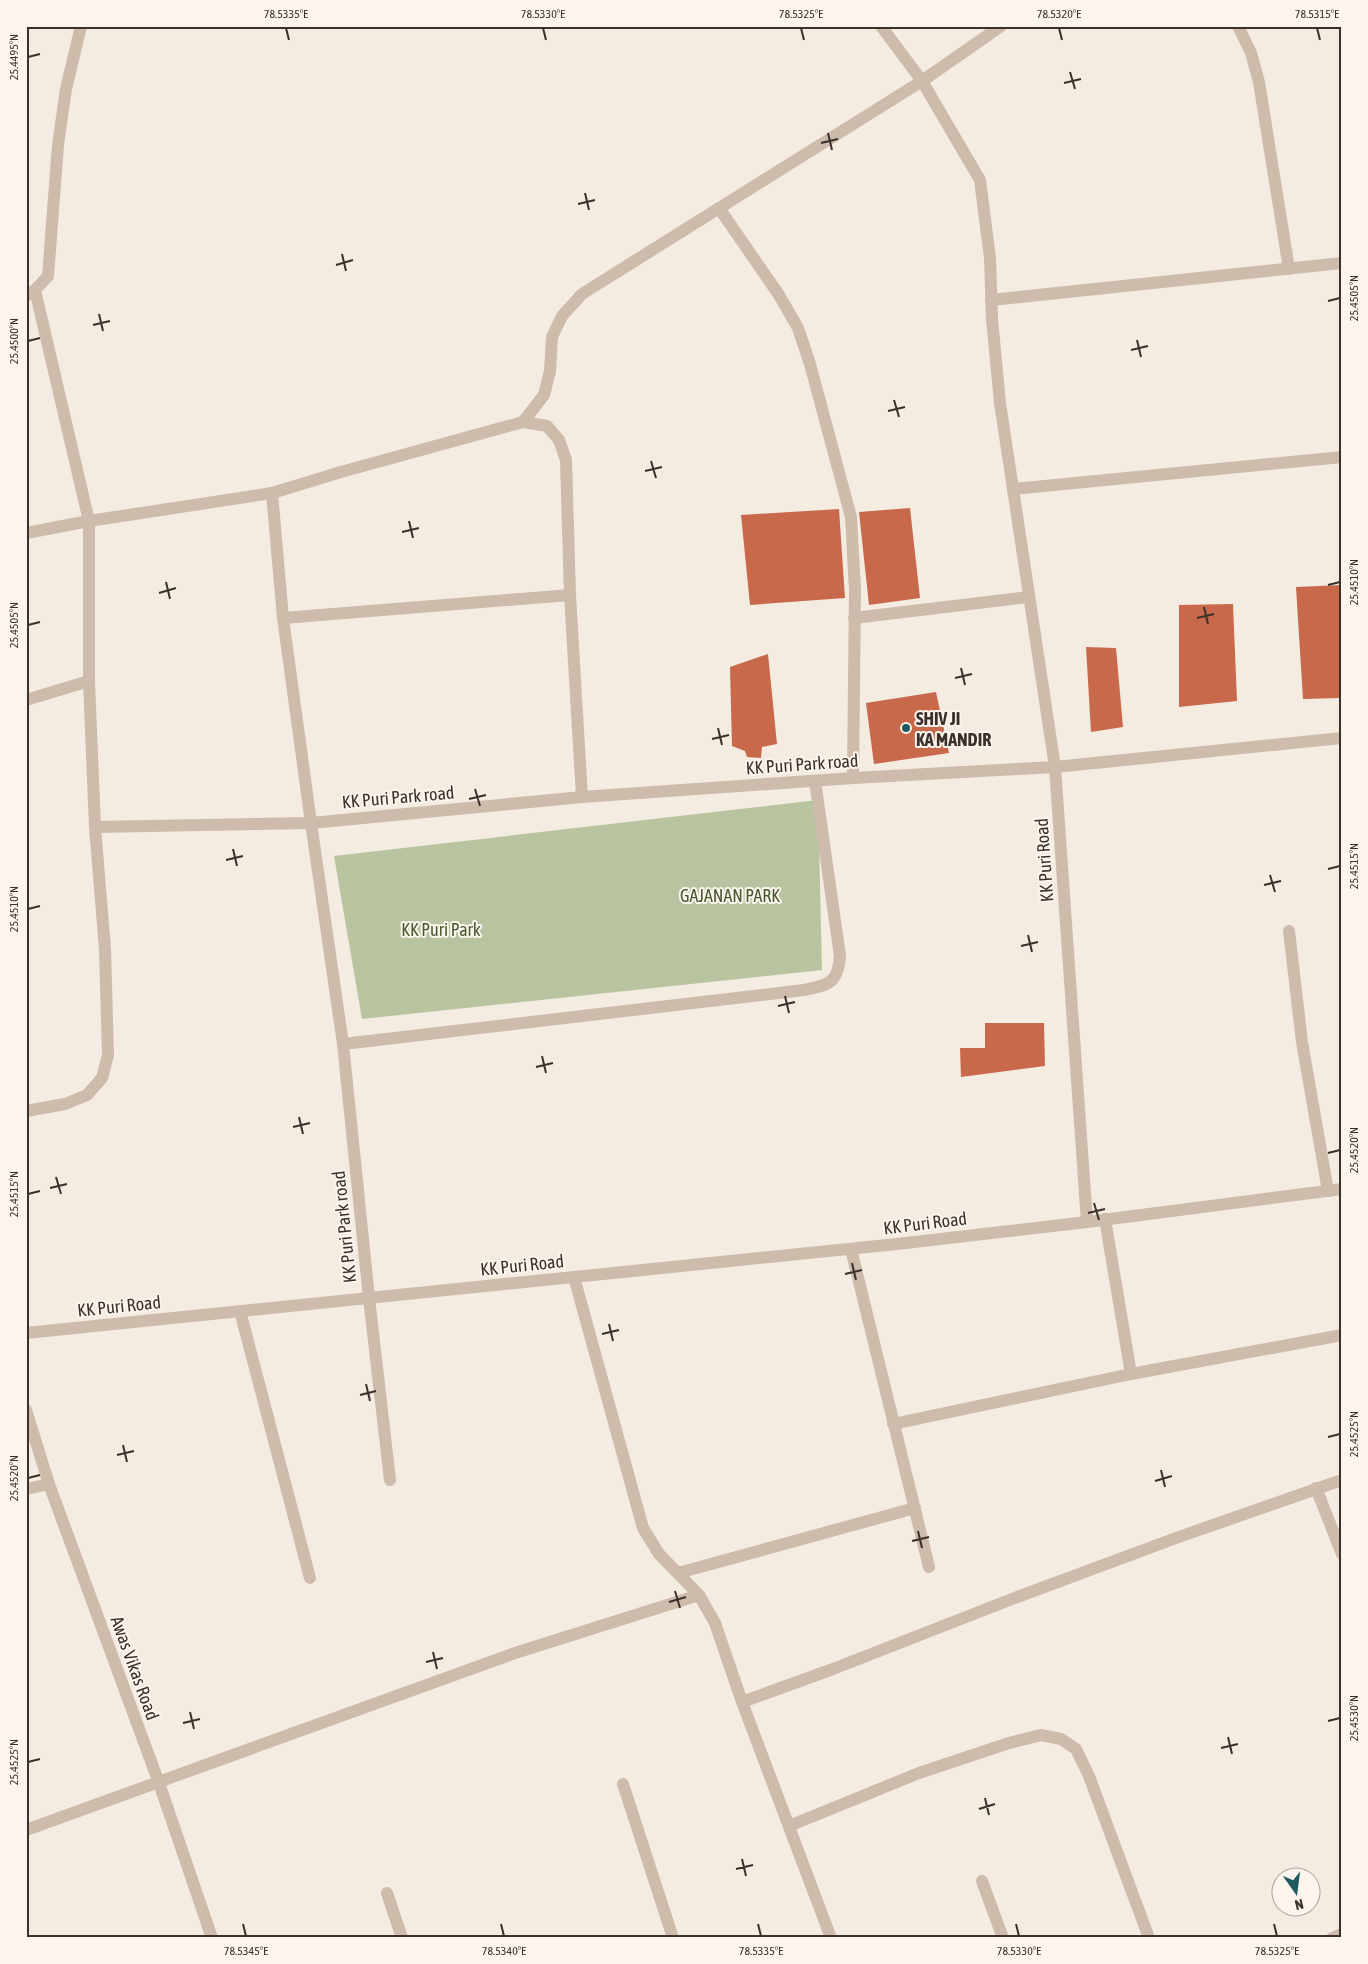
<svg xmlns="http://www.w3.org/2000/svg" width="1368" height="1964" viewBox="0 0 1368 1964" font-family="'Asap Condensed',sans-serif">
  <rect width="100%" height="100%" fill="#f4ebe1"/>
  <path fill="#b8c4a0" d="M818,800l4,170 -460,49 -28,-163z"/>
  <g fill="#c8694b">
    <path d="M910,508l10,90 -51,7 -10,-93z"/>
    <path d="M839,509l6,89 -95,7 -9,-90z"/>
    <path d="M1342,585v113l-39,1 -7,-112z"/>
    <path d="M1233,604l4,97 -58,6v-102z"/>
    <path d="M1086,647l30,1 7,79 -32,5z"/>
    <path d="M768,654l9,90 -15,3 -1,11 -14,-1 -2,-6 -13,-5 -2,-79z"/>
    <path d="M936,692l13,61 -75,11 -8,-61z"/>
    <path d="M985,1023h59l1,43 -84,11 -1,-29h25z"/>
  </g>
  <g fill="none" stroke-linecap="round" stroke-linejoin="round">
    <g stroke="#cdbbac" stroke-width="12">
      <path d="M1238,26l13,27 8,29 30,187"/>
      <path d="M719,208l60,87 19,33 12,36 41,153 4,73 -2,188"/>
      <path d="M26,296l9,-6 13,-14 10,-131 8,-56 15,-63"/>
      <path d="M991,300l351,-37"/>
      <path d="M523,422l21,-27 6,-24 2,-34 10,-21 20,-22 340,-213 79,-55"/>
      <path d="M1013,489l329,-32"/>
      <path d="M26,533l63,-12 183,-28 69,-21 182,-50 24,4 12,14 7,20 4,135 12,202"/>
      <path d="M283,618l287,-23"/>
      <path d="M854,618l175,-21"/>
      <path d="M26,700l63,-19"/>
      <path d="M95,827l216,-4 -28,-205 -11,-125"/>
      <path d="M1289,931l13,111 26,149"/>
      <path d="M343,1044l461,-54c25,-5 34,-7 36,-34l-25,-175"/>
      <path d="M26,1111l39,-7 22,-9 15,-17 6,-23 -3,-106 -10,-122 -6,-146v-160l-54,-231"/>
      <path d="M1105,1219l26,155"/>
      <path d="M1087,1222l255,-33"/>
      <path d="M851,1249l78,318"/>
      <path d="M574,1277l69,251 16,26 40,41 16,28 27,79 89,236"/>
      <path d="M240,1311l70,267"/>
      <path d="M26,1333l871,-89 190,-22 -32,-455 287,-29"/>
      <path d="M26,1410l23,74 110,299 53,155"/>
      <path d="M893,1424l238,-50 211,-39"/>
      <path d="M390,1480l-21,-182 -26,-254 -32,-221 271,-26 271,-19 202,-11 -55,-364 -8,-84 -2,-61 -10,-78 -58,-99 -41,-55"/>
      <path d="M1316,1488l26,66"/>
      <path d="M26,1489l23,-5"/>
      <path d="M678,1573l237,-65"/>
      <path d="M742,1702l91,-33 179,-70 164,-61 166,-58"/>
      <path d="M623,1784l50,154"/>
      <path d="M789,1826l130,-53 90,-30 32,-8 20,4 15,10 13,27 60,162"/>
      <path d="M26,1830l489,-177 184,-58"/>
      <path d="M982,1881l21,57"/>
      <path d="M387,1893l15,45"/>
      <path d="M1332,1938l10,-4"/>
    </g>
  </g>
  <path fill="none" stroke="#3b302b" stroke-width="2" d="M286,28l3,12M543,28l3,12M801,28l3,12M1059,28l3,12M1317,28l3,12M28,57l12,-3M1070,72l5,17M1064,83l17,-4M828,133l4,17M821,143l17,-4M585,193l4,17M578,204l17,-4M342,254l4,17M336,265l17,-5M1328,301l12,-3M99,314l4,17M93,325l17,-4M1137,340l4,17M28,341l12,-3M1131,350l17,-4M894,400l5,17M888,411l17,-4M651,461l5,17M645,471l17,-4M409,521l4,17M402,532l17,-4M166,582l4,17M1328,585l12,-3M159,593l17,-5M1204,607l4,17M1197,618l17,-4M28,625l12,-3M961,668l4,17M955,678l17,-4M718,728l4,17M712,739l17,-4M475,789l5,17M469,799l17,-4M233,849l4,17M226,860l17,-4M1328,869l12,-3M1270,875l5,17M1264,885l17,-4M28,909l12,-3M1028,935l4,17M1021,946l17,-4M785,996l4,17M778,1006l17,-4M542,1056l4,17M536,1067l17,-4M299,1117l4,17M293,1127l17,-4M1328,1153l12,-3M56,1177l5,17M50,1188l17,-4M28,1194l12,-3M1094,1203l5,17M1088,1213l17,-4M852,1263l4,17M845,1274l17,-4M609,1324l4,17M602,1334l17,-4M366,1384l4,17M360,1395l16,-4M1328,1437l12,-3M123,1445l4,17M117,1455l17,-4M1161,1470l4,17M28,1478l12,-3M1155,1481l17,-5M918,1531l4,17M912,1541l17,-4M675,1591l5,17M669,1602l17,-5M433,1652l4,17M426,1662l17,-4M190,1712l4,17M1328,1721l12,-3M183,1723l17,-4M1228,1737l4,17M1221,1748l17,-4M28,1762l12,-3M985,1798l4,17M979,1809l16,-5M742,1859l4,17M736,1869l17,-4M243,1924l3,12M501,1924l3,12M758,1924l3,12M1016,1924l3,12M1274,1924l3,12"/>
  <circle fill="#1f5a5e" stroke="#fbf5ee" stroke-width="2" cx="906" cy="728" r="5"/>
  <g text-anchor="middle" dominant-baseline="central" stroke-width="4" stroke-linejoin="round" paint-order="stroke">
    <g font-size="18" font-weight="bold" fill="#3b302b" stroke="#fbf5ee" text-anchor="start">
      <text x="916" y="718">SHIV JI<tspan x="916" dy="21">KA MANDIR</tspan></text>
    </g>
    <g font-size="18" fill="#3b302b" stroke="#fbf5ee">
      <text transform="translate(802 764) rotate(-4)">KK Puri Park road</text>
      <text transform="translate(398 797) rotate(-5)">KK Puri Park road</text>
      <text transform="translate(1044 860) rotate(-94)">KK Puri Road</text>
      <text transform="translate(925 1223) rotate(-7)">KK Puri Road</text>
      <text transform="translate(344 1227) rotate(-96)">KK Puri Park road</text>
      <text transform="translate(522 1265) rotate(-6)">KK Puri Road</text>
      <text transform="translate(119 1306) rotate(-6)">KK Puri Road</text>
      <text transform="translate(135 1668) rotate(70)">Awas Vikas Road</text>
    </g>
    <g font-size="18" fill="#4a5a2e" stroke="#fbf5ee">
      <text x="730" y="895">GAJANAN PARK</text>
      <text x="441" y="929">KK Puri Park</text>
    </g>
  </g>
  <rect width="1368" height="1964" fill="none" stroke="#fbf5ee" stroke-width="55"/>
  <g transform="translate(1296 1892) rotate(166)"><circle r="24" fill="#fbf5ee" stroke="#aea6a0"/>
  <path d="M0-4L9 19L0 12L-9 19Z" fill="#1f5a5e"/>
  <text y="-8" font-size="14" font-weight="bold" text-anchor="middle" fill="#3b302b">N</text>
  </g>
  <rect x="28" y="28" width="1312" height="1908" fill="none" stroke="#3b302b" stroke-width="2"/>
  <g font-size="12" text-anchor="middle" fill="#3b302b">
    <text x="286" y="18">78.5335°E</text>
    <text x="543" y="18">78.5330°E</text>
    <text x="801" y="18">78.5325°E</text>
    <text x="1059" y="18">78.5320°E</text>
    <text x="1317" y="18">78.5315°E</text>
    <text transform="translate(14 57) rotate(-90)" y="4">25.4495°N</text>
    <text transform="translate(1354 298) rotate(-90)" y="4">25.4505°N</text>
    <text transform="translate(14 341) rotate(-90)" y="4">25.4500°N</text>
    <text transform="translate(1354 582) rotate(-90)" y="4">25.4510°N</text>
    <text transform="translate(14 625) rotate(-90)" y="4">25.4505°N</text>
    <text transform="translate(1354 866) rotate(-90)" y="4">25.4515°N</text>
    <text transform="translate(14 909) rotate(-90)" y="4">25.4510°N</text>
    <text transform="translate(1354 1150) rotate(-90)" y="4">25.4520°N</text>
    <text transform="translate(14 1194) rotate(-90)" y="4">25.4515°N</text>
    <text transform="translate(1354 1434) rotate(-90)" y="4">25.4525°N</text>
    <text transform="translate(14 1478) rotate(-90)" y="4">25.4520°N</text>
    <text transform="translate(1354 1718) rotate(-90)" y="4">25.4530°N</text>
    <text transform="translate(14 1762) rotate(-90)" y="4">25.4525°N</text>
    <text x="246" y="1955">78.5345°E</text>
    <text x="504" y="1955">78.5340°E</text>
    <text x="761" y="1955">78.5335°E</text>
    <text x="1019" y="1955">78.5330°E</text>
    <text x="1277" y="1955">78.5325°E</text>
  </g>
</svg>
